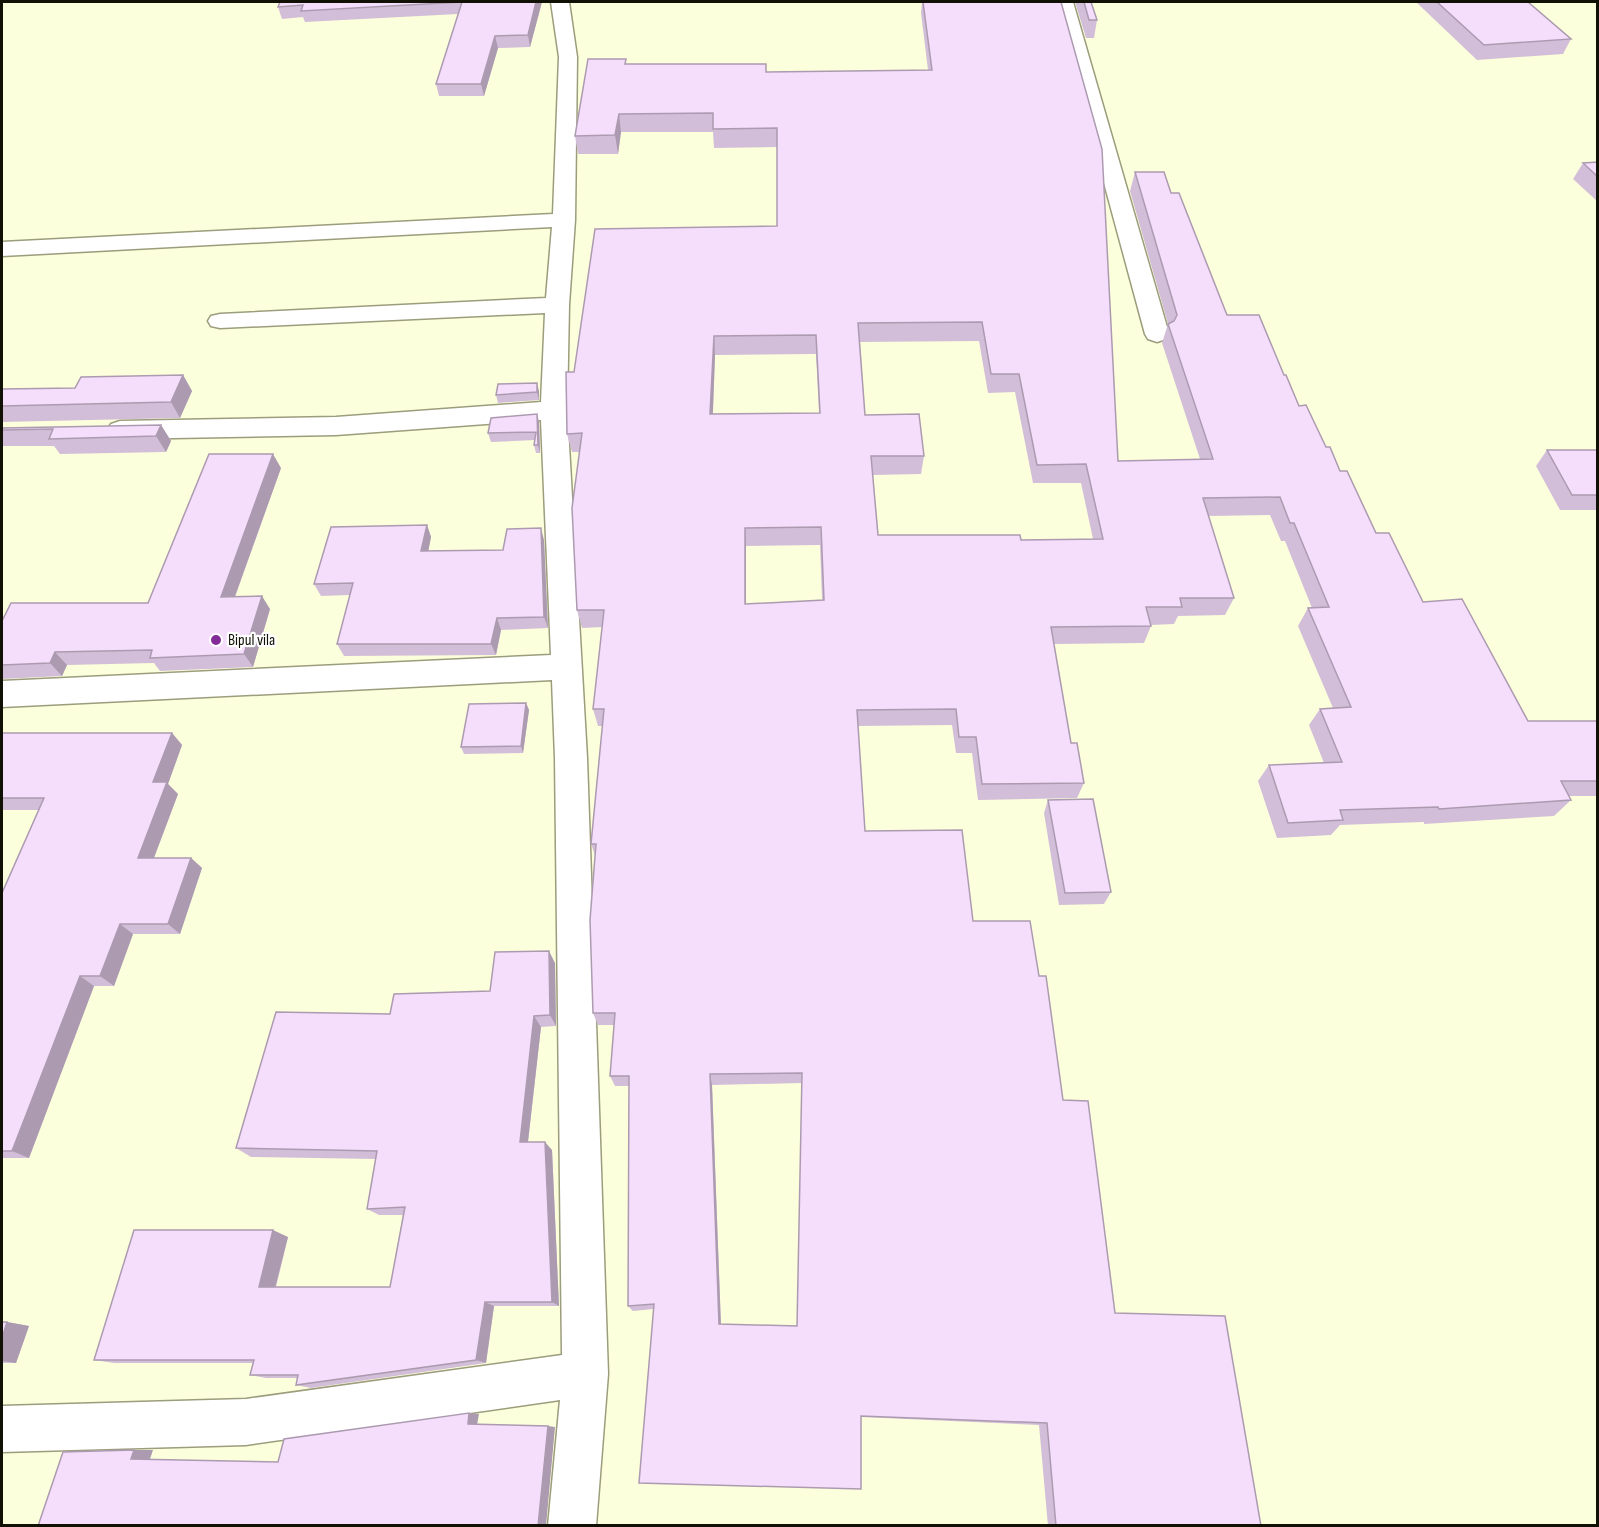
<svg xmlns="http://www.w3.org/2000/svg" width="1599" height="1527" viewBox="0 0 1599 1527" font-family="'Sofia Sans Condensed',sans-serif">
  <rect width="100%" height="100%" fill="#fcffdb"/>
  <g fill="none" stroke-linecap="round" stroke-linejoin="round">
    <g stroke="#9b9d7c" stroke-width="3">
      <g id="street">
        <path d="M551,2h18l8,55 -2,163 -6,85 -2,105 20,348 21,616 -12,152h-48l12,-126 -314,45 -244,7v-46l244,-7 316,-44 -7,-597 -3,-78 -550,27v-26l549,-26 -10,-235 -205,15 -216,4 -9,-3 -4,-6 4,-6 9,-3 216,-4 205,-15 4,-89 -325,15 -9,-2 -3,-5 3,-5 9,-2 326,-16 6,-71 -550,29v-14l551,-28 6,-157z"/>
        <path d="M1055,2h18l96,332 -3,5 -9,3 -9,-3 -3,-5z"/>
      </g>
    </g>
    <use href="#street" fill="#fff" fill-rule="evenodd"/>
  </g>
  <g fill="#d3bed9" fill-rule="evenodd">
    <path d="M280,2h262l-12,45 -32,1 -14,48h-45l-3,-12 22,-70 -153,8 -2,-5 -21,2 -4,-12z"/>
    <path d="M922,2h139l57,459 82,-2 -38,-116 6,-19 -38,-133 5,-19 36,21 56,122 57,60 15,31 41,65 36,62 47,69 105,119h70v75h-29l2,4 -17,16 -130,8v-2l-84,3 -9,10 -54,3 -19,-57 11,-16 55,-2 -15,-38 11,-16 13,-1 -35,-82 10,-18h4l-27,-67h-4l-11,-26 -62,1 26,82 -9,17 -47,1 -4,8 -23,1v1l-7,17 -90,1 17,99 13,40 -7,15 -99,2 -6,-47h-16l-4,-28 -94,1 7,105 174,145 24,124 52,213 146,213h-213l-9,-101 -178,-8 -208,-108 -20,2 -5,-5 1,-220h-14l-5,-10 4,-51h-16l-5,-12 2,-158 -4,-11 12,-118h-5l-5,-17 10,-82 -21,1 -5,-18 2,-158h-7l-5,-18 7,-62 203,-146v-79l-63,1 -1,-16h-92l-3,22h-40l-3,-18 51,-72 140,8 162,-2 -7,-57zM979,341l9,52 27,-1 18,91h48l12,56 -72,1 -143,-5 -5,-60 48,-1 3,-18 -59,-41 -5,-73zM816,354l3,59 -106,1 2,-59zM820,545l2,55 -76,4v-58zM802,1083l-5,243 -76,-2 -9,-239z"/>
    <path d="M1075,2h16l6,18 -3,18h-8z"/>
    <path d="M1416,2h112l43,37 -8,15 -86,6z"/>
    <path d="M1598,162v40l-25,-23 10,-16z"/>
    <path d="M183,375l9,16 -12,27 -178,4v-33l73,-1z"/>
    <path d="M539,391v9l-41,3 -2,-8z"/>
    <path d="M537,414l2,8 1,31h-4l-2,-8 1,-5 -44,2 -3,-9z"/>
    <path d="M161,425l10,16 -5,11 -106,2 -6,-8h-52v-18z"/>
    <path d="M1547,450h51v60h-38l-24,-44z"/>
    <path d="M281,468l-46,129 35,12 -17,58 -93,4 -6,-8 -87,2 -5,11 -60,3v1v-59l146,-18z"/>
    <path d="M427,525l4,12 -3,14 75,-1 41,-10 4,88 -47,2 -5,25 -152,1 -7,-12 13,-49 -29,1 -7,-12z"/>
    <path d="M526,703l3,7 -6,43 -59,1 -3,-7z"/>
    <path d="M2,733h170l10,12 -14,39 10,10 -24,64h37l11,10 -22,66h-47l-19,52h-20l-65,172h-26l-1,4v-269l37,-83h-37z"/>
    <path d="M1048,800l63,92 -7,12 -45,1 -15,-92z"/>
    <path d="M555,963l1,63 -15,1 -13,115 24,8 7,156h-65l-8,57 -175,25 -15,-3 2,-7h-32l-16,-3 3,-12h-139l-20,-3 194,-123 -12,50h114l13,-72h-24l-12,-6 9,-50 -125,-2 -15,-9 154,-134 100,-23z"/>
    <path d="M2,1322h5l22,4 -13,37h-14z"/>
  </g>
  <g fill="#ac9bb0">
    <path d="M536,2h6l-12,45 -2,-12z"/>
    <path d="M495,36l3,12 -14,48 -3,-12z"/>
    <path d="M619,114l2,18 -3,22 -3,-19z"/>
    <path d="M714,336l1,19 -3,78 -2,-19z"/>
    <path d="M183,375l9,16 -12,27 -9,-16z"/>
    <path d="M537,383l2,8v9l-2,-8z"/>
    <path d="M537,414l2,8 1,31 -2,-8z"/>
    <path d="M161,425l10,16 -5,11 -10,-16z"/>
    <path d="M273,454l8,14 -51,142 -9,-13z"/>
    <path d="M427,525l4,12 -5,26 -5,-12z"/>
    <path d="M541,528l3,12 4,88 -4,-11z"/>
    <path d="M745,528l1,18v75l-1,-17z"/>
    <path d="M262,596l8,13 -17,58 -9,-13z"/>
    <path d="M497,618l4,12 -5,25 -5,-11z"/>
    <path d="M55,652l12,13 -5,11 -12,-13z"/>
    <path d="M526,703l3,7 -6,43 -2,-7z"/>
    <path d="M172,733l10,12 -14,39 10,10 -28,74 -12,-10 15,-76z"/>
    <path d="M191,858l11,10 -22,66 -12,-10z"/>
    <path d="M120,924l13,10 -19,52 -14,-10z"/>
    <path d="M549,951l6,12 1,63 -6,-11z"/>
    <path d="M80,976l14,10 -65,172 -17,-7z"/>
    <path d="M534,1016l7,11 -14,123 -7,-8z"/>
    <path d="M710,1074l2,11 9,243 -2,-4z"/>
    <path d="M545,1142l7,8 7,156 -7,-4z"/>
    <path d="M273,1230l15,7 -14,55 -15,-5z"/>
    <path d="M485,1302l9,4 -8,57 -10,-3z"/>
    <path d="M7,1322l22,4 -13,37 -14,-2v-23z"/>
    <path d="M469,1413l10,1 -2,11 -9,-1z"/>
    <path d="M548,1426l7,1 -9,99h-8z"/>
    <path d="M134,1450h19l-3,9h-19z"/>
  </g>
  <g fill="#f5ddfc" stroke="#ac9bb0" stroke-width="1.5" fill-rule="evenodd">
    <path d="M280,2h182l-161,9 2,-6 -25,2z"/>
    <path d="M462,2h74l-8,33 -33,1 -14,48h-45z"/>
    <path d="M923,2h138l41,147 16,312 95,-2 -45,-135 6,-3 3,-6 -42,-143h29l7,21h8l48,122h32l25,60h2l13,31 7,-1 20,42h4l10,24h7l29,62h13l34,69 39,-3 66,122h70v60h-37l10,19 -132,9 -1,-2 -98,3 3,10 -55,3 -19,-58 73,-3 -22,-53 31,-2 -43,-99 21,-1 -35,-84h-4l-10,-26 -77,1 31,100h-54l2,9h-36l5,19 -100,1 20,116h6l7,40 -102,1 -6,-47h-17l-3,-28 -99,1 8,121 97,-1 11,91h57l9,55h7l17,124 25,1 27,212 110,3 36,210h-205l-9,-103 -186,-7v73l-222,-6 15,-179 -26,2 1,-230h-19l5,-63h-22l-3,-93 6,-76h-5l13,-135h-11l11,-99h-27l-5,-102 10,-75 -15,1 -1,-62h8l21,-143 182,-3v-98l-64,1v-16l-94,1 -4,21 -40,1 13,-77h38l-1,5h141v8l166,-2zM982,322l9,52h28l18,91 49,-1 17,75 -82,1 -1,-5h-142l-7,-79h53l-5,-42 -54,1 -7,-92zM816,335l4,78 -110,1 4,-78zM821,527l3,73 -79,4v-76zM802,1073l-5,253 -78,-2 -9,-250z"/>
    <path d="M1084,2h7l6,18h-8z"/>
    <path d="M1437,2h91l43,37 -87,6z"/>
    <path d="M1598,162v15l-15,-14z"/>
    <path d="M183,375l-12,27 -169,4v-17l73,-1 6,-11z"/>
    <path d="M537,383v9l-41,3 2,-11z"/>
    <path d="M537,414l1,31h-4l2,-13 -48,1 3,-15z"/>
    <path d="M161,425l-5,11 -107,3 4,-10 -51,1v-2z"/>
    <path d="M1547,450h51v45h-26z"/>
    <path d="M209,454h64l-52,143 41,-1 -18,58 -94,4 2,-8 -97,2 -5,11 -48,2v-44l9,-18h137z"/>
    <path d="M427,525l-6,26 82,-1 4,-21 34,-1 3,89 -47,1 -6,26h-154l16,-61 -39,1 17,-57z"/>
    <path d="M526,703l-5,43 -60,1 8,-43z"/>
    <path d="M2,733h170l-19,49h14l-29,76h53l-23,66h-48l-20,52h-20l-68,175h-10v-258l42,-95h-42z"/>
    <path d="M1093,799l18,93 -46,1 -17,-93z"/>
    <path d="M549,951l1,64 -16,1 -14,126h25l7,160h-67l-9,58 -180,25 2,-10h-48l4,-15h-160l40,-130h139l-14,57h131l15,-80 -38,2 10,-58 -141,-3 40,-136 114,2 4,-20 96,-3 5,-39z"/>
    <path d="M2,1322h5l-5,16z"/>
    <path d="M469,1413l-1,11 80,2 -10,100h-500l25,-74 71,-2 -3,9 147,3 6,-23z"/>
  </g>
  <circle fill="#822b99" stroke="#fff" stroke-width="2" cx="216" cy="640" r="6"/>
  <g text-anchor="middle" dominant-baseline="central" stroke-width="4.5" stroke-linejoin="round" paint-order="stroke">
    <g font-size="16" fill="#101005" stroke="#fff" text-anchor="start">
      <text x="228" y="640">Bipul vila</text>
    </g>
  </g>
  <rect width="1599" height="1527" fill="none" stroke="#101005" stroke-width="6"/>
</svg>
